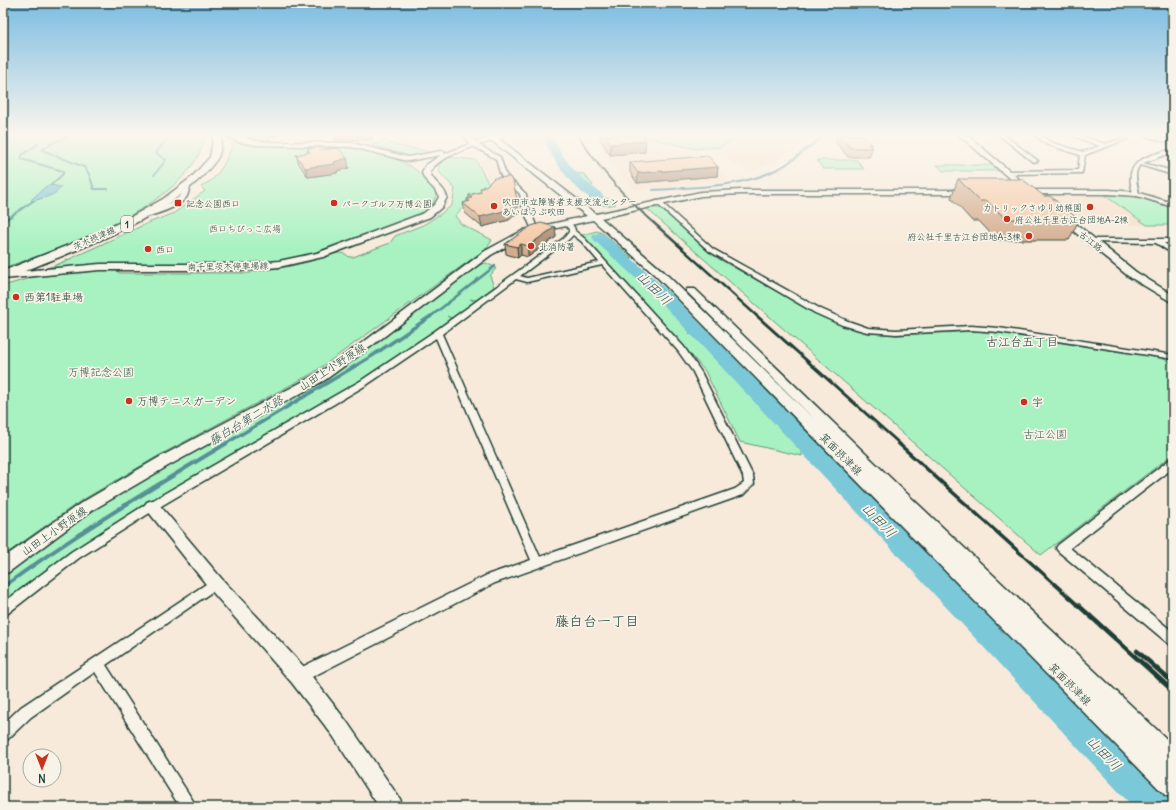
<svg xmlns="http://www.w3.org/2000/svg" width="1176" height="810" viewBox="0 0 1176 810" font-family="Delius,'Klee One',sans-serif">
  <rect width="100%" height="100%" fill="#f7eada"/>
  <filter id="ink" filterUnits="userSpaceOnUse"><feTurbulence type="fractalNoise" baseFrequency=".025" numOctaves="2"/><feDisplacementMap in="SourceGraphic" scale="8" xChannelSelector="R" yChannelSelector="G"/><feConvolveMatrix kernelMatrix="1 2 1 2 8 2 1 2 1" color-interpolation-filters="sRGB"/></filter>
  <g filter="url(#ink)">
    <g fill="#f6e0ca">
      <path d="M516,135h23l4,12 -17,3 -12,-9v-3z"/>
      <path d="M591,135h47l59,15 31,31 -93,9 -25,-28z"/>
      <path d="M723,135h85l-6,9 -27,18 -25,9 -43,-20 11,-6z"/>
      <path d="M487,157l9,3 5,19 -14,1 -3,-9 -5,-8z"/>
      <path d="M1051,195h53l43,30h-62l-36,-26z"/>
    </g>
    <g fill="#a8f2c1" stroke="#64987a">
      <path d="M3,135h202c-9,68 -145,114 -202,133z"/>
      <path d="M636,135h99l1,3 -16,9 -24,2z"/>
      <path d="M384,140c14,9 32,7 47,13l-22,3 -37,-11z"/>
      <path d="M238,142c57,8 120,-5 172,24 10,6 19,17 26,26 -1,11 -5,15 -13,21l-118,43 -24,5 -28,3 -207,6 1,-2 14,-5 87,-40 26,-10 31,-22 -4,-4c3,-3 4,-3 8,-5 10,-6 21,-28 24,-39z"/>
      <path d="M449,157l27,3 14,27 -18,11 -17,18 6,8 31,16 -5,8 -174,125 -155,83 -79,46 -76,54v-270l31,-9 64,-7 19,1 2,2h131c8,-6 18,-3 28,-5 10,-1 20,-4 30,-6 11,-3 33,-15 41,-5h4l37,-14 5,-7 28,-11 19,-12 10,-8 3,-16 -16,-17v-8z"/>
      <path d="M817,160h40l7,9h-41z"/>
      <path d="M937,165h55l7,6h-56z"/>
      <path d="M574,173l10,1 9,11 -2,2 10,7 1,3 7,2 7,5c-11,3 -19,1 -27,-6l4,-3 -12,-12 -13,-7z"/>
      <path d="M1104,195l33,2 36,11v17h-26z"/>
      <path d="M653,208h8l46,43 12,8 94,53 31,14 25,7 29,2 75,-4 28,2 156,23 16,7v91l-132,101 -394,-346z"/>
      <path d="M597,231l7,3 28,24 -2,3h-7l-8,-7 76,78 -2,1 8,5 105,112v6l-62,-14 -35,-71 -26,-30 -1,-5h-3l-93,-101z"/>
      <path d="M486,263l10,5 -6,8 4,11 -18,13 -6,-1 6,3 -22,17 -7,-3 5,4 -90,60 -252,146 -39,26 -68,52v-28l37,-30 56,-40 229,-128 49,-33 100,-79z"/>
    </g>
    <path fill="#7ac8d8" stroke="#569096" d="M51,185l10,2c-5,9 -19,11 -28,14l-2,-1 14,-13z"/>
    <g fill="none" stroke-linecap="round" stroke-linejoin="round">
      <g stroke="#569096" stroke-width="2">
        <path d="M19,135v2"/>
        <path d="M72,135l-20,8 -10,7 42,17 5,7 5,15h14"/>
        <path d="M38,144l-16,11 -1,4 42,12v3l-12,11"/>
        <path d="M154,175l12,-15 -10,-7 14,-18"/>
        <path d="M653,190c41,-3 89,-2 127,-22 16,-9 30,-22 44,-33"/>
        <path d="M11,216l22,-15"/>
      </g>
      <g stroke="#569096" stroke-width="2.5">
        <path d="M3,221l10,-6"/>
        <path d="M430,317l65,-51"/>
      </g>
      <path stroke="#569096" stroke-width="3.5" d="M225,444l147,-88 59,-40"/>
      <path stroke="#569096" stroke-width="4" d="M3,587c72,-53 148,-98 224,-144"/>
      <g fill="#7ac8d8" fill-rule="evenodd">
        <path d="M542,135h10c11,26 27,42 49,58l2,3 -2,3c-22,5 -52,-46 -59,-64z"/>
        <path d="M599,233l5,1 65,58 499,503 5,12h-40l-476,-509 -63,-58 -2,-3 2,-3z"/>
      </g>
      <g stroke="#1f3d34" stroke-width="3">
        <g id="street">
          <path d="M999,135h5l34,26 -5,1z"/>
          <path d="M1035,135h5l10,7 33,10 17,-6 -29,-11h7l27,9 20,-6 2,1 -42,16 -3,18 -77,1 -1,-1 3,-2 71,-1 2,-15 -34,-11z"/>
          <path d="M1142,135h8l23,6v3z"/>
          <path d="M473,144h4l23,13 6,18 20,19 2,12 10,24 -1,1 -5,-1 -10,-24 -2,-12 -19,-18 -5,-17 -23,-13z"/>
          <path d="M1173,149v3l-30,11 30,8v4l-33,-10c-7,8 -3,18 -1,28l34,10v4l-39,-12c-13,-34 12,-39 39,-46z"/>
          <path d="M185,186l5,1c-1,3 -2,6 -3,9 -6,11 -33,19 -45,22l-3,-2 35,-15 7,-6z"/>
          <path d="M656,201h4l53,48 108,60 27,12 20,7 28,2 75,-4 28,2 174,27v4l-174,-27 -28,-2 -75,4 -29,-2 -25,-7 -27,-12 -106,-62 -53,-48z"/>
          <path d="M564,222c5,-1 11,4 11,9l10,8 99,108 17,25 52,104 1,8 -11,11 -248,88 -191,98 -5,1 -5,-1 -2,-5 2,-5 193,-96 44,-15 -95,-222 -68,46 -212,125 -77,49 -72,56 -4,1v-12l68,-51 77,-49 214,-123 73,-49 129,-93 5,-6v-3l-5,-5zM573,235l8,6 18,21 -72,16 -7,-2 48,-36zM602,265l76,86 15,21 50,104 1,7 -9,6 -195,68 -98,-223 74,-55 11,3z"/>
          <path d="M1091,239h82v4h-9l9,6v5l-17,-11 -67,-1 -1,-1z"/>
          <path d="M1173,459v9l-103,80 103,84v14l-4,-2 -111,-93 -2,-3 2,-3 111,-85z"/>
          <path d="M215,578l4,1 2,4 -2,4 -113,78 91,142h-17l-85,-135 -64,45 -23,22 -5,2v-17l18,-17z"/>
        </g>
      </g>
      <g stroke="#1f3d34" stroke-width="3">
        <g id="secondary">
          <path d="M224,135h10l23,6 16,1 79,1 56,14 33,-6h3v3l26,-10 -7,-9h7l6,7 15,-5v-2h14l-1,2 -5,2 97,75 105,-22 40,-2h232v4h-232l-40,2 -100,22 63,54 150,147 -128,-128 1,-2h8l206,199 272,257v26l-2,-1 2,2v26l-8,-3 -509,-519 -63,-56 -63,14 -39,21 -118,90 -48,35 -157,86 -77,45 -82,61 -6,2v-16l78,-55 77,-45 159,-84 48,-33 120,-90 39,-21 63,-14 -95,-75c-16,5 -54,15 -62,31 2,10 14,14 17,25l-5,10 -12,10 -107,40 -44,10 -32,3h-147l-97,9v-6l97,-9h147l32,-3 38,-8 107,-40 11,-9 4,-7c-3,-10 -15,-14 -17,-25l4,-7 15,-10 -33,6 -56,-14 -95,-2 -18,-3z"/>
          <path d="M959,135h8l65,55h77l27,2 4,2 -4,2 -27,-2h-91v-4h5z"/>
          <path d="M1062,214l3,1 71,57 37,23v8l-45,-27 -69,-57 -1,-2z"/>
          <path d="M152,500l5,2 64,76 85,91 41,53 53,77 3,8h-24l-46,-71 -41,-53 -83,-95 -62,-78 -3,-4 3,-4z"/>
        </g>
      </g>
      <g stroke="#1f3d34" stroke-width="3">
        <path id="primary" d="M214,135h8c-1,7 -1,18 -5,24 -34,48 -112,80 -165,101 -16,6 -32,14 -49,18v-7l86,-34 38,-18 36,-20 29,-22 18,-20z"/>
      </g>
      <use href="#street" fill="#f7f3e8" fill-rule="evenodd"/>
      <use href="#secondary" fill="#f7f3e8" fill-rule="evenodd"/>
      <use href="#primary" fill="#f7f3e8" fill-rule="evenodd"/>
      <path stroke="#1f3d34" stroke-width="2" d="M578,135c19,31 41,56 68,81"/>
      <path stroke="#1f3d34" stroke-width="2.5" d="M645,215l113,102"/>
      <path stroke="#1f3d34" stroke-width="3" d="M757,316l143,128"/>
      <path stroke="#1f3d34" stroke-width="3.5" d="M898,443l181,163"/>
      <g stroke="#1f3d34" stroke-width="4.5">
        <path d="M1078,605l95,86"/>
        <path d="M1137,651l36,32"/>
      </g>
    </g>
    <g fill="#d3ac8d" stroke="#1f3d34">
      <path d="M247,135h32l-2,2h-29z"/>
      <path d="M334,135h40l-3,5h-36z"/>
      <path d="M600,135h41l4,17 -35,3 -10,-16z"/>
      <path d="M837,135h27l7,9v3l1,1 -3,9h-21l-12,-15z"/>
      <path d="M307,149l14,1 28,18 -12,3v2l-29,4 -9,-13 -3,-9 12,-2z"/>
      <path d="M630,162l88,5 -1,9 -80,7 -7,-11z"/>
      <path d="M958,179l86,17 35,24 -10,20h-72l-18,-19h-7l-21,-23z"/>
      <path d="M486,186l32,28 -3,1 -6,5 -27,7 -17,-14 -2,-10 4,-1v-3l2,-1v-3l12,-3 2,-4z"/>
      <path d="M555,227l1,10 -28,20 -7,-2 -3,3 -12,-4 -1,-10z"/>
    </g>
    <g fill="#ac8c73" stroke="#1f3d34">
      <path d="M370,135h4l-3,5z"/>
      <path d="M646,141l-1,11 -35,3 1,-11z"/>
      <path d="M347,158l2,10 -12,3v2l-29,4 -3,-9 29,-6z"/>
      <path d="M718,167l-1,9 -80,7 1,-10z"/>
      <path d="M518,204v10l-3,1 -6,5 -27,7 -2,-10 34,-12z"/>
      <path d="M555,227l1,10 -28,20v-11z"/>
      <path d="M521,244v11l-3,3 -1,-11z"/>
    </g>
    <g fill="#f5c8a4" stroke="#1f3d34">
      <path d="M605,135h36l5,6 -35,3z"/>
      <path d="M840,135h24l7,9h-3l4,4h-22z"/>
      <path d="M318,147l3,3 17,-2 9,10 -13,4 1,2 -30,4 -9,-13 14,-3 -3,-3z"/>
      <path d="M708,156l10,11 -80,6 -8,-11z"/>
      <path d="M509,177l4,4 5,23 -4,1 -6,5 -28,7 -17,-14 7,-2 -3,-2 5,-1 -3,-3 12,-3 -1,-4h3v-2h3l8,-8z"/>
      <path d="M958,179h64l22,17h6l29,24 -73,-1 -19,-18h-7z"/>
      <path d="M541,223l14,4 -27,19 -7,-2 -4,3 -12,-3 26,-18z"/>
    </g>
  </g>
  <linearGradient id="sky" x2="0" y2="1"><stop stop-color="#7cbce2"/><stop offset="0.54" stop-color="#fbf6ee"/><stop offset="1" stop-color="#fbf6ee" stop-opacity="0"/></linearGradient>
  <rect width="1176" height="249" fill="url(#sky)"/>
  <g fill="#c8321e" stroke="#f7f3e8" stroke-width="1.5">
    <rect x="174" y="199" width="8" height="8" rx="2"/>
    <circle cx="334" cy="203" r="4"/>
    <circle cx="494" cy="206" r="4"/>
    <circle cx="1090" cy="207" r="4"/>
    <circle cx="1007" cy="219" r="4"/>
    <circle cx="1029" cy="236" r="4"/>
    <circle cx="531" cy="246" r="4"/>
    <circle cx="148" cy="249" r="4"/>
    <circle cx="16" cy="297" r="4"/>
    <circle cx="129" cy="401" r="4"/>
    <circle cx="1024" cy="402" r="4"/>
  </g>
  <g text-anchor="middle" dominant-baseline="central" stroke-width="3.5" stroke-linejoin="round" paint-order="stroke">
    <g font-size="9" fill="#1f3d34" stroke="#f7f3e8" text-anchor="start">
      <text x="502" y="201">吹田市立障害者支援交流センター<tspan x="502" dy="10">あいほうぷ吹田</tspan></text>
      <text x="186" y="203">記念公園西口</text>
      <text x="342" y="203">パークゴルフ万博公園</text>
      <text x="1082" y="207" text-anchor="end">カトリックさゆり幼稚園</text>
      <text x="1015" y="219">府公社千里古江台団地A-2棟</text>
      <text x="1021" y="236" text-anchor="end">府公社千里古江台団地A-3棟</text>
      <text x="539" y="246">北消防署</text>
      <text x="156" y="249">西口</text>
    </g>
    <g font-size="9" fill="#345849" stroke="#f7f3e8">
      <text x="245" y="228">西口ちびっこ広場</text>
    </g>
    <g font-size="9" fill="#1f3d34" stroke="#f7f3e8">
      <text transform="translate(94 238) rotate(-24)">茨木摂津線</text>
      <text transform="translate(1091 241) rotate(39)">古江路</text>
      <text transform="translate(228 266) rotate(-1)">南千里茨木停車場線</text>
    </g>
    <rect fill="#f7f3e8" stroke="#60746a" stroke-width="1" x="121" y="216" width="12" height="16" rx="3"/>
    <g font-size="10" font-weight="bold" fill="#1f3d34">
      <text x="127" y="224">1</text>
    </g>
    <g font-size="11" fill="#1f3d34" stroke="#f7f3e8" text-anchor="start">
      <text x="24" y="297">西第1駐車場</text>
      <text x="137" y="401">万博テニスガーデン</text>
      <text x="1032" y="402">宇</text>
    </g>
    <g font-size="11" fill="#1f3d34" stroke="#f7f3e8">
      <text transform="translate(332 367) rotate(-33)">山田上小野原線</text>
      <text transform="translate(841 454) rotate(45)">箕面摂津線</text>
      <text transform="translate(54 531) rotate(-35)">山田上小野原線</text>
      <text transform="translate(1070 684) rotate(45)">箕面摂津線</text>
    </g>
    <g font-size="11" fill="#345849" stroke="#f7f3e8">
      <text x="101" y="372">万博記念公園</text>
      <text x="1045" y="434">古江公園</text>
    </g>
    <g font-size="12" fill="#1f3d34" stroke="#f7f3e8">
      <text x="1022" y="341">古江台五丁目</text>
    </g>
    <g font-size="12" font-style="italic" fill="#315955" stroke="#f7f3e8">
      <text transform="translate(246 420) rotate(-31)">藤白台第二水路</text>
    </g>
    <g font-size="14" font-style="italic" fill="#315955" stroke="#f7f3e8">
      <text transform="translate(654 288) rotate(44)">山田川</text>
      <text transform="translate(879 520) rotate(46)">山田川</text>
      <text transform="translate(1104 753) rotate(46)">山田川</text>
    </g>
    <g font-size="14" fill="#1f3d34" stroke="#f7f3e8">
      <text x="597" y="621">藤白台一丁目</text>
    </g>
  </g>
  <rect width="1176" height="810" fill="none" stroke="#f7f3e8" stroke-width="16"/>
  <rect x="8" y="8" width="1160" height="794" fill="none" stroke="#1f3d34" stroke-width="1.5" filter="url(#ink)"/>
  <g transform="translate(42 768) rotate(180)"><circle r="19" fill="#f7f3e8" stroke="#a1aaa0"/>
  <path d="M0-3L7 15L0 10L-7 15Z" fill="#c8321e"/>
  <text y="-6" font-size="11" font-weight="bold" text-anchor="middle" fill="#1f3d34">N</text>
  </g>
</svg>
